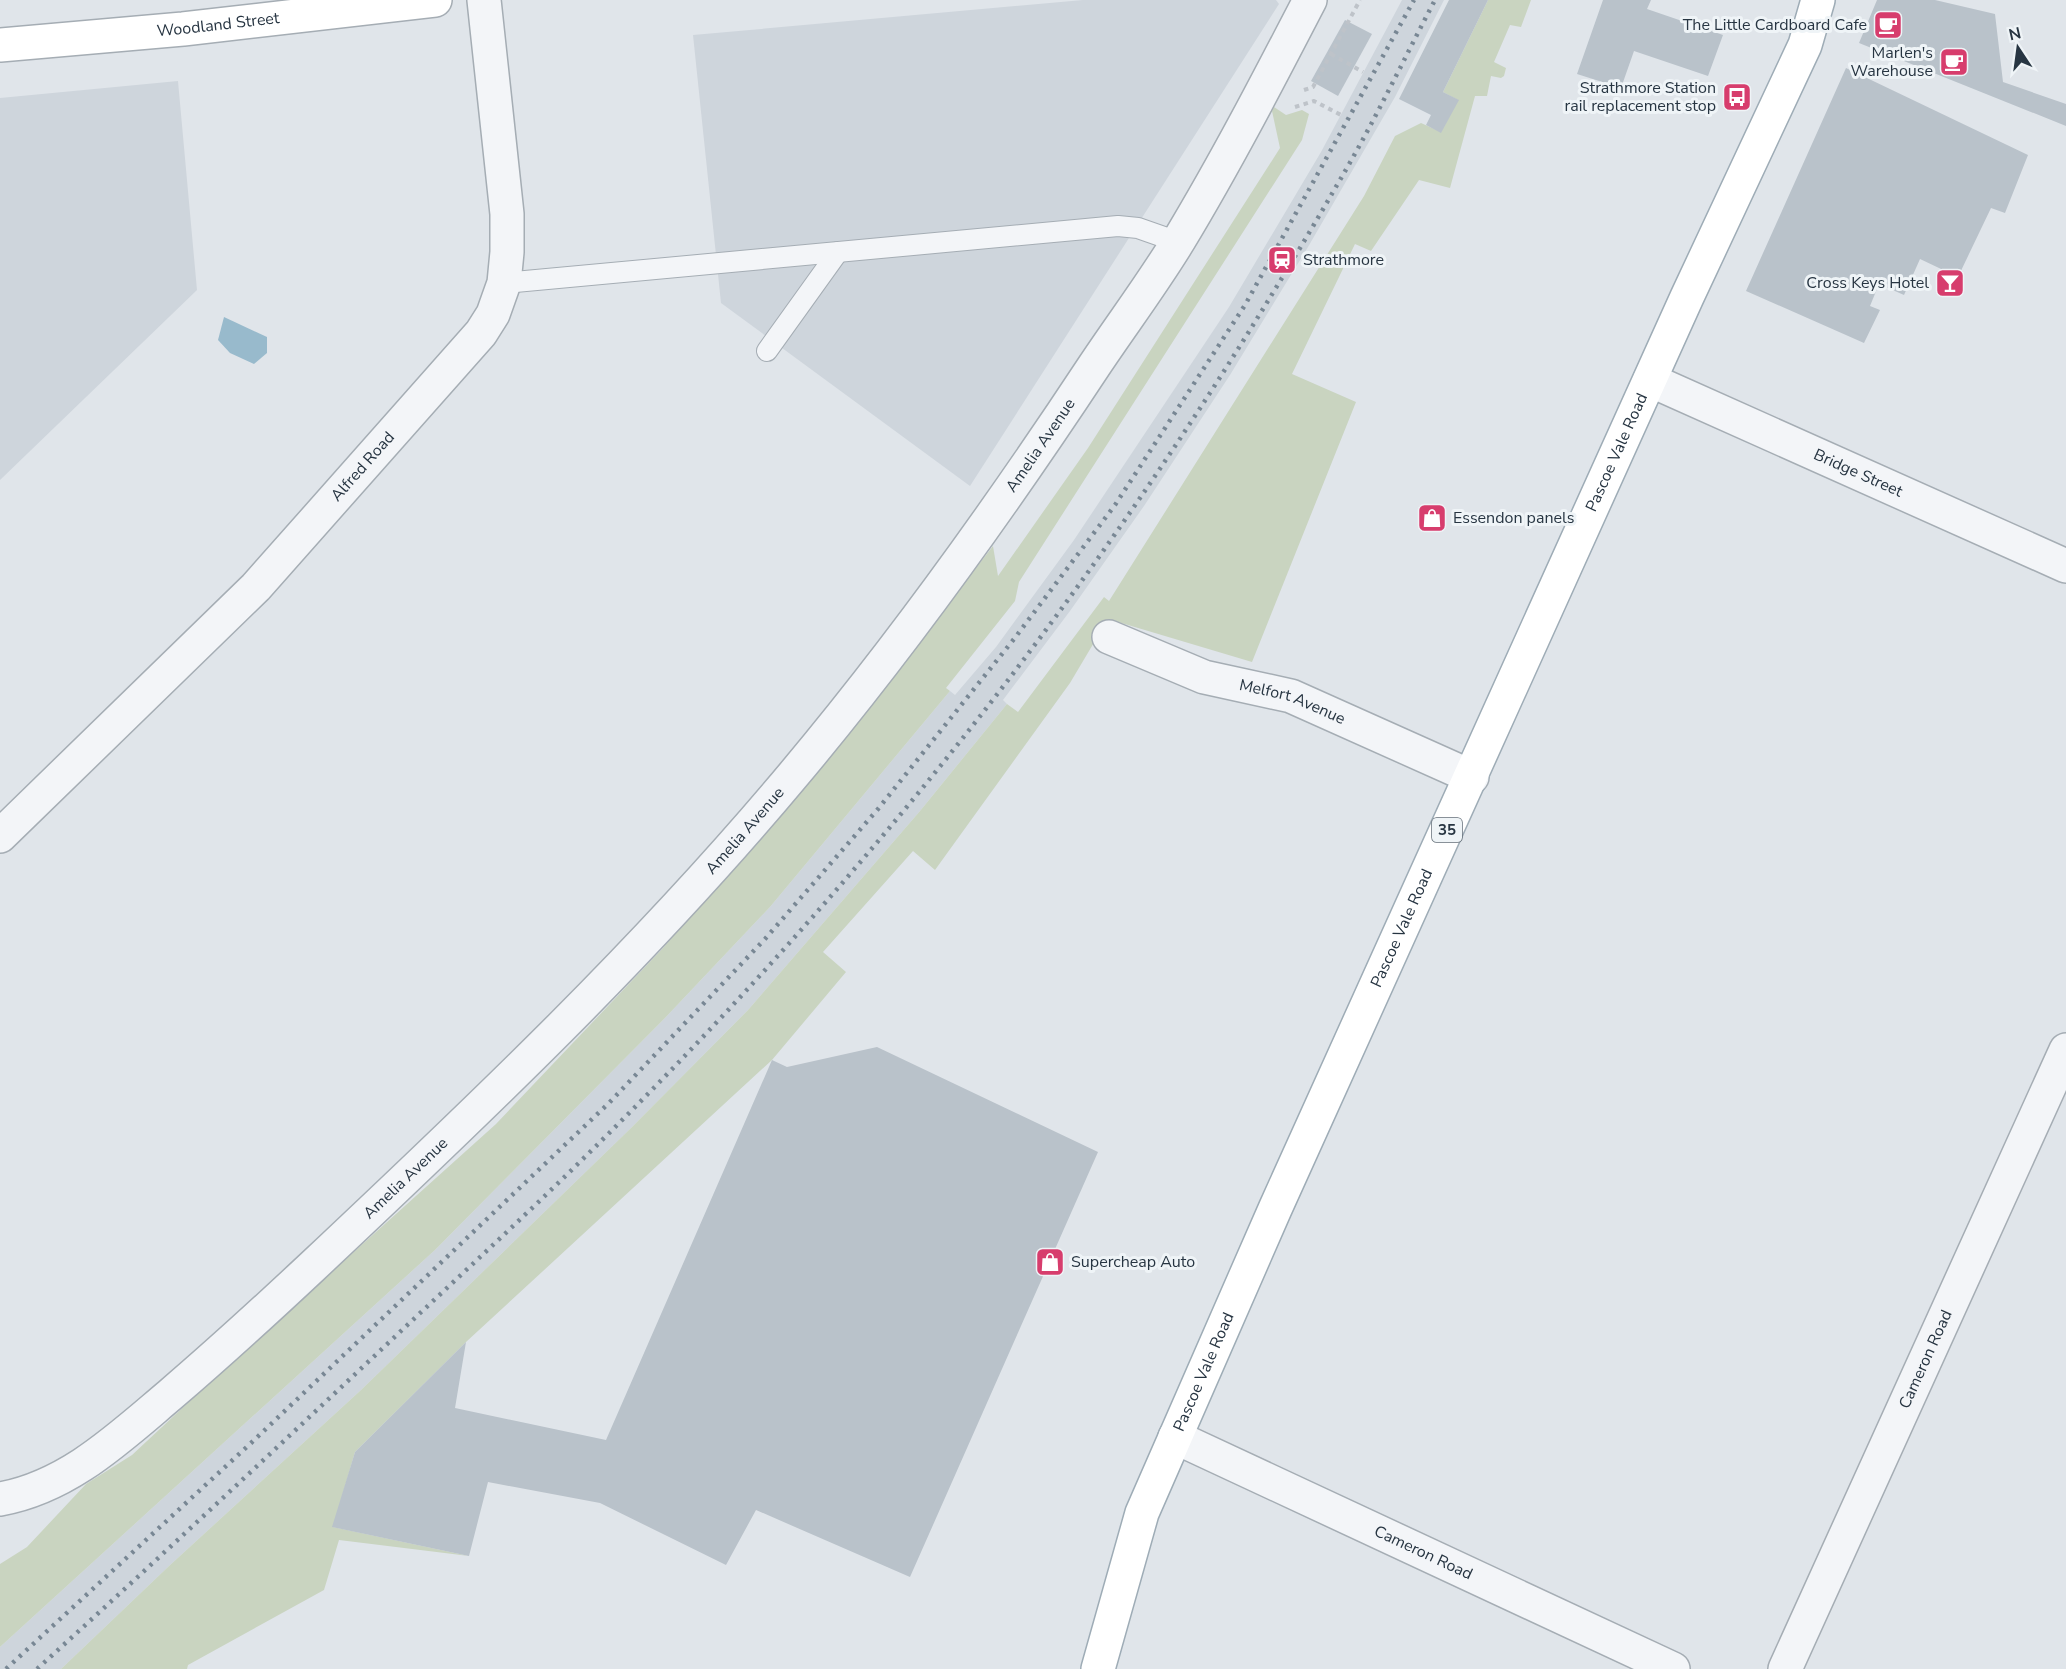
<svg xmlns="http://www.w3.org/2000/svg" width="2066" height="1669" viewBox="0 0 2066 1669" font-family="'Nunito Sans',sans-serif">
  <rect width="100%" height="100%" fill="#e0e5ea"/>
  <g fill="#ced5dc">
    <path d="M1083,0h193l3,4 -309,482 -249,-183 -28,-268z"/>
    <path d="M1402,0h42l-49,97 -87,150 -78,128 -86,131 -74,105 -67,89 4,4 -87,107 -172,199 -116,117 -271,263 -192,176 -108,103h-61v-22l435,-397 230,-232 105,-111 180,-216 5,4 41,-48 78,-107 155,-233 92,-155z"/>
    <path d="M178,81l19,209 -197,190v-382z"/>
  </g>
  <g fill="#c9d4c0">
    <path d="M1488,0h43l-10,27 -11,-2 -16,37 12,6 -2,8 -3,2 -10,-2 -4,20h-12l-25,92 -31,-8 -48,71 -16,-7 -63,130 64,28 -104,260 -144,-43 -38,64 -135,187 -22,-19 -90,101 23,20 -74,88 -306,282 -111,110 -22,75 136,29 -130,-16 -15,50 -136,75 -1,4h-126l108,-103 192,-176 271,-263 116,-117 172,-199 87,-107 11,8 86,-115 5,4 255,-405 31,-60 26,-13 20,9 17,-32 -15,-8z"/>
    <path d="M1274,107l12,8 16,-5 7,4 -7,26 -283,442 -4,19 -69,87 4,3 -180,216 -105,111 -230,232 -435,397v-83l27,-17 59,-63 46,-29 105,-98 259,-233 167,-176 236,-281 94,-121 5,30 90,-128 192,-300 -8,-37z"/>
  </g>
  <path fill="#98bacc" d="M224,317l43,20v16l-13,11 -24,-11 -12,-13z"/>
  <g fill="#b9c2ca">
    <path d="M1449,0h39l-45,92 16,8 -18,33 -15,-8 5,-10 -32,-16z"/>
    <path d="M1603,0h48l-4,9 76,26 -15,41 -74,-25 -13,37 -44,-14z"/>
    <path d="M1877,0h58l60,14 8,68 63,22v22l-207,-83z"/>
    <path d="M1345,20l27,14 -34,62 -27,-15z"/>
    <path d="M1846,68l182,87 -23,58 -14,-5 -33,69 -38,-18 -16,36 -25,-11 -9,22 10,4 -16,33 -118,-52z"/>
    <path d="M877,1047l221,105 -188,425 -154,-67 -30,55 -126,-62 -112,-21 -19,74 -137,-29 23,-75 111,-110 -11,66 151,32 166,-380 15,7z"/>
  </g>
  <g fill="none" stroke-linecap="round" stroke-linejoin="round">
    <g stroke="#a5adb4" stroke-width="22">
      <g id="service">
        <path d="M504,283l614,-57 20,2 40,14"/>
        <path d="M767,351l71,-99"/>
      </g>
    </g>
    <g stroke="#a5adb4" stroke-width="36">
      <g id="minor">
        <path id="s1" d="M1650,380l416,186"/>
        <path id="s2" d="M1109,637l95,40 87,19 181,81"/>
        <path id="s3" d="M0,836l256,-249 225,-254 12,-19 11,-31 3,-31v-38l-23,-214"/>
        <path id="s4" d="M1175,1437l498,232"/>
        <path id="s5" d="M0,1499c68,-12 119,-61 170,-104 49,-42 96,-85 143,-129 167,-157 334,-316 481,-492 109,-130 207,-267 300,-408 28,-42 59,-83 85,-126 47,-78 89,-159 131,-240"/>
        <path id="s6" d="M1785,1669l281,-619"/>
      </g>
    </g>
    <g stroke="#a5adb4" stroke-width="36">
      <g id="secondary">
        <path id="s7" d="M0,45l183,-16 252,-29"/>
      </g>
    </g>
    <g stroke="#9eacb6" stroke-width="36">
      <g id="primary">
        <path id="s8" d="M1098,1669l44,-156 133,-304 412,-912 118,-252 13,-45"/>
      </g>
    </g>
    <g stroke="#bec3c9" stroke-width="4" stroke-dasharray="4.5 4.5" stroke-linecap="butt">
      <path d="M1331,54l32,18"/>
      <path d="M1304,90l9,-3 47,-87"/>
      <path d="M1295,107l19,-6 27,14"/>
    </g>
    <use href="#service" stroke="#f3f5f8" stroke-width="20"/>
    <use href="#minor" stroke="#f3f5f8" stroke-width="33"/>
    <use href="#secondary" stroke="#fff" stroke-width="33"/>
    <use href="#primary" stroke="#fff" stroke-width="33"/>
    <g stroke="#788794" stroke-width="4.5" stroke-dasharray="3 6" stroke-linecap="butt">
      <path d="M6,1669l244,-225 359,-341 156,-164 113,-130 136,-170 101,-134 130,-200 169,-305"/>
      <path d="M37,1669c117,-106 232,-214 347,-322 56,-53 113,-105 169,-159 134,-129 262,-268 380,-413 155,-190 293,-396 415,-609 31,-54 58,-111 87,-166"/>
    </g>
  </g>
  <defs>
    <g id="cafe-square" transform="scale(1.5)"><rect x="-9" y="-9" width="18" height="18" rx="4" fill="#d73d6d" stroke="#eff4f7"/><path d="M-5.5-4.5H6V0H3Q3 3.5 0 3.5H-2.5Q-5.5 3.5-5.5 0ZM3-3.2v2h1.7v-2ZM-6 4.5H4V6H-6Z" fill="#fff"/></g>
    <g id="bus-square" transform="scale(1.5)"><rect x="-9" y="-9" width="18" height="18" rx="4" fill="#d73d6d" stroke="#eff4f7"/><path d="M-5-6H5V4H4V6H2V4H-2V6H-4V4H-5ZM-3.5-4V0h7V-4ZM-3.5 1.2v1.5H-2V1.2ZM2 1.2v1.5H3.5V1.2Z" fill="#fff"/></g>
    <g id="station-square" transform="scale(1.5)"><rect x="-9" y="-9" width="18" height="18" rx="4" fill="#d73d6d" stroke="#eff4f7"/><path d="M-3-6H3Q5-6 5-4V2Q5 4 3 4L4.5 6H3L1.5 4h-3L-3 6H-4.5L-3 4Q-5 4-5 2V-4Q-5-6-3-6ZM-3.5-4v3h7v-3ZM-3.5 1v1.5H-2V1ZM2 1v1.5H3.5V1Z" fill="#fff"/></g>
    <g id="bar-square" transform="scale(1.5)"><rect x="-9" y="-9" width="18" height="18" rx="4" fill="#d73d6d" stroke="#eff4f7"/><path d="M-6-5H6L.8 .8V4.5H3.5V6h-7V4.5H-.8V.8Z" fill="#fff"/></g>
    <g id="shop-square" transform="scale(1.5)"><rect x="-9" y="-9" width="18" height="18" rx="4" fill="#d73d6d" stroke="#eff4f7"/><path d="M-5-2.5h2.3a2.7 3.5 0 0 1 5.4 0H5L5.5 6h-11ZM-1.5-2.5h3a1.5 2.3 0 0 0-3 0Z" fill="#fff"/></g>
  </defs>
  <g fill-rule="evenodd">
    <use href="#cafe-square" x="1888" y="25"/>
    <use href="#cafe-square" x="1954" y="62"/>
    <use href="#bus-square" x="1737" y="97"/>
    <use href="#station-square" x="1282" y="260"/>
    <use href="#bar-square" x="1950" y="283"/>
    <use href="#shop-square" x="1432" y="518"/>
    <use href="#shop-square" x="1050" y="1262"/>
  </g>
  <g text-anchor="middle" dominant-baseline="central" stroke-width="6" stroke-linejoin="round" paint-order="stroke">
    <rect fill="#eff4f7" stroke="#636e78" stroke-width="1.5" x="1432" y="818" width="30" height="24" rx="4.5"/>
    <g font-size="15" font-weight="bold" fill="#273542">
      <text x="1447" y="830">35</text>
    </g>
    <g font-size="16" fill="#273542" stroke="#eff4f7">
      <text stroke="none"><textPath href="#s7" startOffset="219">Woodland Street</textPath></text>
      <text stroke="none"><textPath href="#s5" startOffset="1494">Amelia Avenue</textPath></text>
      <text stroke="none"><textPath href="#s8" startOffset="1324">Pascoe Vale Road</textPath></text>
      <text stroke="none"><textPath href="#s3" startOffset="518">Alfred Road</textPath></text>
      <text stroke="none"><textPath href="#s1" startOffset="228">Bridge Street</textPath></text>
      <text stroke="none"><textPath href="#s2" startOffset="195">Melfort Avenue</textPath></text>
      <text stroke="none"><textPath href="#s5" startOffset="1008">Amelia Avenue</textPath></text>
      <text stroke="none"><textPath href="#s8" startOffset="802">Pascoe Vale Road</textPath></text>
      <text stroke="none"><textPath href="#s5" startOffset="522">Amelia Avenue</textPath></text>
      <text stroke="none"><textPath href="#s6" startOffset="340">Cameron Road</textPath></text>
      <text stroke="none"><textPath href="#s8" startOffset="316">Pascoe Vale Road</textPath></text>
      <text stroke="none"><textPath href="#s4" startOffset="274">Cameron Road</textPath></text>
    </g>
    <g font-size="16" fill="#273542" stroke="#eff4f7" text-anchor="end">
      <text x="1867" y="25">The Little Cardboard Cafe</text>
      <text x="1933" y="53">Marlen's<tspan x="1933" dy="18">Warehouse</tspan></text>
      <text x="1716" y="88">Strathmore Station<tspan x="1716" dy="18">rail replacement stop</tspan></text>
      <text x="1303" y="260" text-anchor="start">Strathmore</text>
      <text x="1929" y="283">Cross Keys Hotel</text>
      <text x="1453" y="518" text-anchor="start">Essendon panels</text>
      <text x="1071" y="1262" text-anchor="start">Supercheap Auto</text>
    </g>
  </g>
  <g transform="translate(2018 48) rotate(347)" stroke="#eff4f7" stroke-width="4.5" paint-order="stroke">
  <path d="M0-4.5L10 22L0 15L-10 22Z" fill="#273542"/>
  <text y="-9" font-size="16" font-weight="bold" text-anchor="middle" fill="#273542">N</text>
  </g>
</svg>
